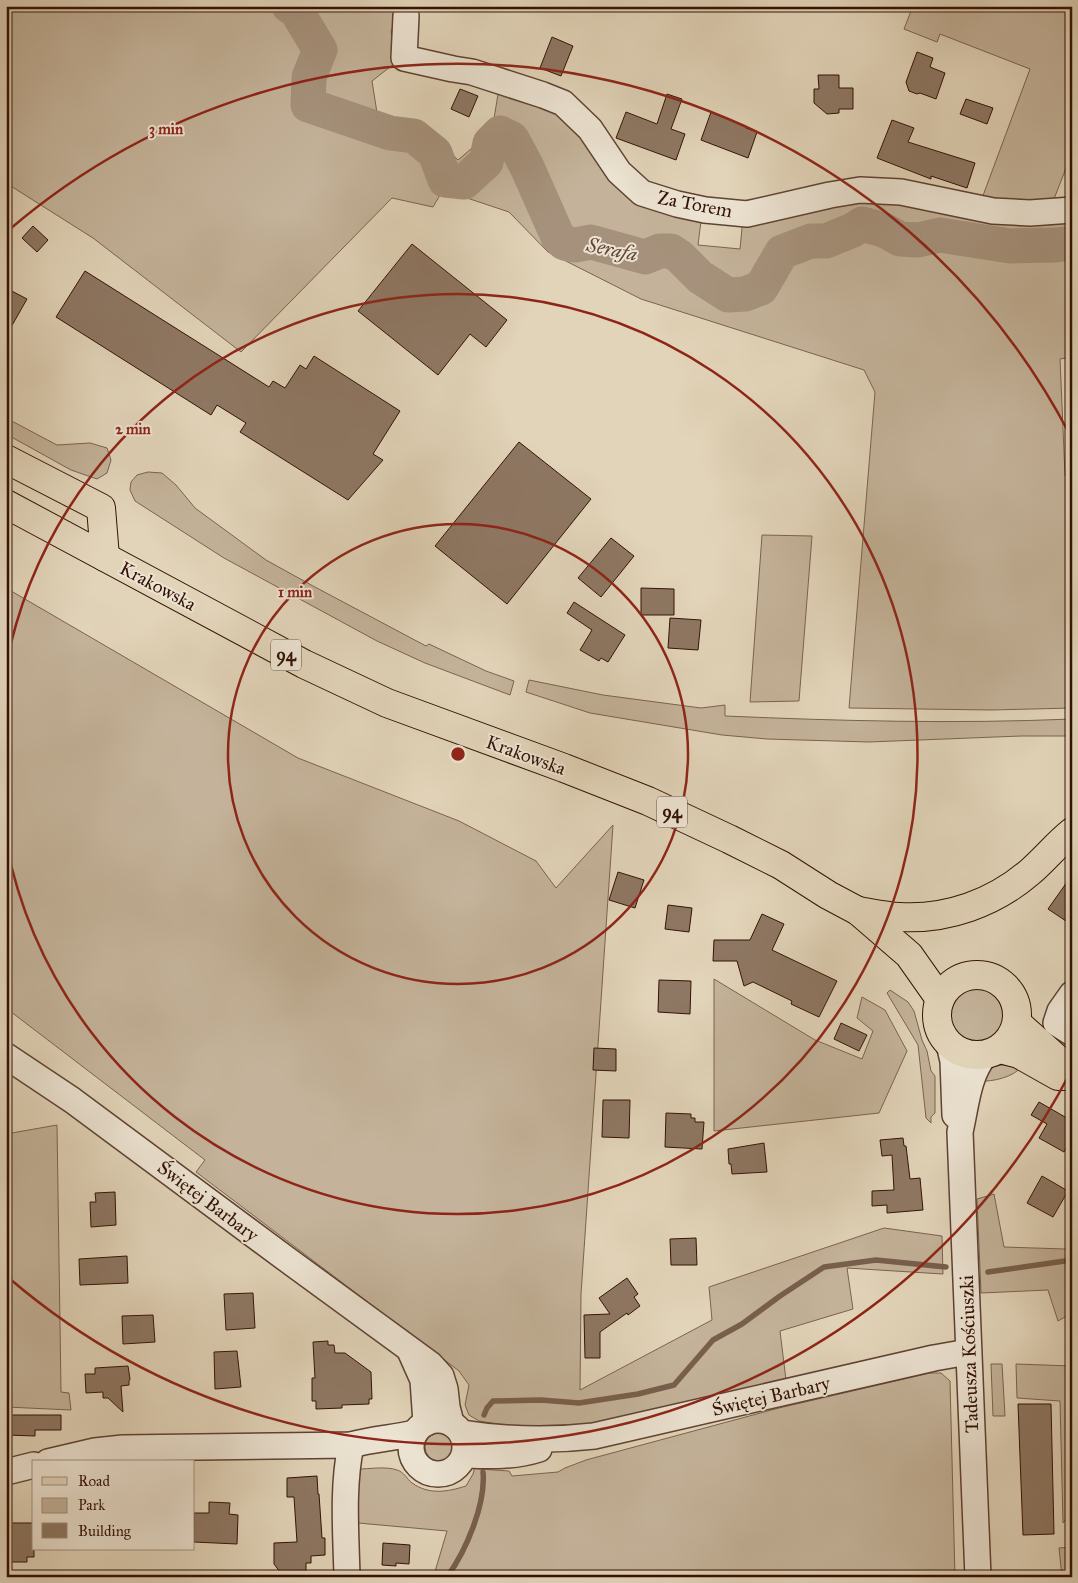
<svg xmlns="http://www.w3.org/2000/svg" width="1078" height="1583" viewBox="0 0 1078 1583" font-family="'IM FELL Great Primer',serif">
  <rect width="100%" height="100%" fill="#e2d4b9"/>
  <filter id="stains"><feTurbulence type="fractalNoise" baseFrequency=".004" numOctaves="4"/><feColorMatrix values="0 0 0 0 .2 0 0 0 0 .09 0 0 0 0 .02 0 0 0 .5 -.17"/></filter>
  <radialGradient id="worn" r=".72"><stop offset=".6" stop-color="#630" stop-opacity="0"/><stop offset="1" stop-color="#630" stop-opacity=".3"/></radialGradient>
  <g fill="#c4b39a" stroke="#7c6250">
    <path d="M6,6h397l-12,25 4,32 -23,18 6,38 17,5 33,6 30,30 34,-29 7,-43 59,19 62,75 82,31 -4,32 42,4 3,-31 118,-23 211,24v138l-12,2 5,116 7,4v229l-80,2 -143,-2 26,-316 -11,-22 -223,-71 -93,-47 -39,-40 -66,-22 -10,17 -41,-9 -151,154 -148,-114 -87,-55z"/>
    <path d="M913,6h159v147l-20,51 -71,-3 49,-132 -90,-35 -3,8 -33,-13z"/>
    <path d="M6,418l51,27 33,-2 17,5 4,12 -4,13 -10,6 -26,-9 -65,-36z"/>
    <path d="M148,472l14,1 14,12 19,23 71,52 47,26 113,60 3,-2 57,27 28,10 -4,14 -85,-32 -48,-22 -153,-83 -89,-57 -5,-11 1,-8 6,-7z"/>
    <path d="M762,535l50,1 -13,165 -49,1z"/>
    <path d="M6,588l292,170 161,63 77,40 20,27 57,-63 -32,469 -1,96 132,-70 -3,-33 175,-59 58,8 1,38 -96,-6 6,41 -73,22 6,49 -151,35 -48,9 -45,4 -27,-1 -36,-6 -10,-6 -4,-10 4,-20 -10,-14 -263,-199 9,-12 -199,-152z"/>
    <path d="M529,680l74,15 98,13 24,-3v11c116,5 231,8 347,3v17h-51l-152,6 -102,-3 -45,-4 -132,-22 -64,-21z"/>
    <path d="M714,979l101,61 47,19 11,-28 -16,-13 5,-21 23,13 22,41 -28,62 -165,18z"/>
    <circle cx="977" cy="1015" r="27"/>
    <path d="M890,990l18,12 6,9 8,29 5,11 4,20 4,5v37l-4,4v6l-5,-5 -8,-73 -31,-52z"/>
    <path d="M1002,1065l19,2c-7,10 -29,15 -41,14l11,-14z"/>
    <path d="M57,1125l4,267 8,1 2,17 -65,-3v-273z"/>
    <path d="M994,1194l10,53 61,2 7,-7v71l-14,8 -10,-31 -67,3 -4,-94z"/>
    <path d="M991,1364h11l3,52h-12z"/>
    <path d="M1016,1364l56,2v146l-9,11 -3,-122 -43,-3z"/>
    <path d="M930,1373h11l9,8 5,196h-526l5,-2 13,-44 -89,-8v-54c12,0 28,-3 39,1 7,2 10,9 15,13 17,12 35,9 54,3l7,-12 2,-7 4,2 30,2 3,5 46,-4 7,-4 21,-8 193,-52z"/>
    <circle cx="439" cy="1447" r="14"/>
    <path d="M1072,1547v30h-10l-3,-29z"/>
  </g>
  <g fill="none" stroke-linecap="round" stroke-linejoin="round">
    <g stroke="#785f4c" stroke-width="5.5">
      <path d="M988,1272l84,-12"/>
      <path d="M484,1415l3,-7 6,-7 48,-1 38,3 59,-9 36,-9 39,-45 29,-16 38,-28 44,-29 52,-7 70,7"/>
      <path d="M447,1577c19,-26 39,-73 36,-105"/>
    </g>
    <path stroke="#a6927c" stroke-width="35" d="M289,6l7,4 24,40 -11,27 -1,28 82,28 24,3 21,17 10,27 19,2 22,-20 4,-19 10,-10 12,6 15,28 31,70 6,6 11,2 16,-3 54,15 15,-6h11l9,6 20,20 28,18 17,-1 16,-6 21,-36 29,-11h15l27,-11 9,-6 22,6 16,9 18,1 22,-5 70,11 46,-1 16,-2"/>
  </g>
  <g fill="#8e7763" stroke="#331205">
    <path d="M552,37l21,9 -12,30 -21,-8z"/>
    <path d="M917,52l16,6 -3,9 15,6 -9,26 -16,-6 -3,1 -8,-3 -3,-9z"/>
    <path d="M818,75h21v13h14v21h-14v4l-12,1 -13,-11v-14h5z"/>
    <path d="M460,89l18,7 -9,21 -18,-8z"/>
    <path d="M667,94l15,5 -11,30 14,5 -9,26 -60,-22 10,-26 31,12z"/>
    <path d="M966,99l27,9 -6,16 -27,-10z"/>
    <path d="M711,112l35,14v2l11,4 -9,26 -47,-18z"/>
    <path d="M892,120l22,8 -6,14 67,21 -8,25 -36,-12v3l-54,-21z"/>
    <path d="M33,226l15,14 -11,12 -15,-14z"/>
    <path d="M412,244l95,76 -21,27 -16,-13 -32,41 -80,-64z"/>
    <path d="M85,271l184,116 4,-6 12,7 15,-23 6,4 8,-13 86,55 -27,43 10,6 -35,40 -108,-68 6,-9 -29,-18 -6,10 -155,-98z"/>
    <path d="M6,288l21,11 -21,37z"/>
    <path d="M519,442l72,57 -84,105 -72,-58z"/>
    <path d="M611,538l23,18 -33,41 -23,-19z"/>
    <path d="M641,588l33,1v26h-33z"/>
    <path d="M574,602l51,33 -17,27 -7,-4 -2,3 -19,-11 12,-20 -25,-17z"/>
    <path d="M670,618l31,2 -3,30 -30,-2z"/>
    <path d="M618,872l26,8 -9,28 -26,-8z"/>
    <path d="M1072,875v50l-24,-16z"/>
    <path d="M668,905l24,3 -3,24 -24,-3z"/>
    <path d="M762,914l22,10 -12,26 65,31 -18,36 -28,-13 1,-3 -39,-19 -9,4 -7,-25h-24l1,-21h36z"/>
    <path d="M659,980l32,1 -1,33 -32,-2z"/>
    <path d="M841,1023l26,12 -8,16 -25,-12z"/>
    <path d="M594,1048l22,1v22l-23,-1z"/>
    <path d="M603,1100h27l-1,38 -27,-1z"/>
    <path d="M1039,1102l33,19v17l-8,14 -25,-14 8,-14 -16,-9z"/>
    <path d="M666,1113l25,1v4h4v4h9l-2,27 -37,-2z"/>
    <path d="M903,1138l1,8h2l4,33 10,-1 3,32 -36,3v-8l-15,1v-15l22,-1 -2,-35 -10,1 -2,-16z"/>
    <path d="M764,1143l3,29 -35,2 -1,-10h-2l-1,-15z"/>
    <path d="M1042,1176l26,15 -15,26 -26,-14z"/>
    <path d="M115,1192l1,33 -25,2 -1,-25h6l-1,-9z"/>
    <path d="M696,1238l1,27h-26l-1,-26z"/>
    <path d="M127,1256l1,27 -48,2 -1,-26z"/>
    <path d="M627,1278l11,16 -4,3 6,9 -12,9 -1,-2 -27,19v26h-15l-1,-43 26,-1 -11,-16z"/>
    <path d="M253,1293l2,35 -29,2 -2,-36z"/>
    <path d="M153,1315l2,27 -32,2 -1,-28z"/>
    <path d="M328,1341v4h6l1,8h10l26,19 1,27h-3v5l-27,1v3l-26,1v-8h-4v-23h3l-2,-36z"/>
    <path d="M237,1351l4,36 -26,2 -1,-37z"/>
    <path d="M128,1366l2,13 -1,2v4l-8,1 2,26 -15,-14h-5v-6l-17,1 -1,-19h10v-6z"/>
    <path d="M1018,1404h33l3,130 -31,1z"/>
    <path d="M6,1415h55v15h-26v6l-29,-1z"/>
    <path d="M317,1476l1,18h1l3,44h3v17l-14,1v7h-5v13h-23l-9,-12v-21l23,-1 -3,-45h-7v-19z"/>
    <path d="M209,1502l21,1 -1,11 9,1 -1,29 -43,-2v-29h15z"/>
    <path d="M6,1523h28v34h-7v5h-21z"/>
    <path d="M383,1543l27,2 -1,19 -13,-1v3l-14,-1z"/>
  </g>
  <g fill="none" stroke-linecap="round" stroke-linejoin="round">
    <g stroke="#5f4232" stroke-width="28">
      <g id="minor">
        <path d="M406,16l-2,42 49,11 19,3 71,23 20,8 27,26 29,43 23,21 35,11 28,6 42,4 83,-19 30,-5 41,2 92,19 37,2 42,-3"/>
        <path d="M1072,994l-12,17 -4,12 16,10"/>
        <path d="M949,1044l4,17 2,54"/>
        <path d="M6,1056l66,44 213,158 145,106 11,12 4,13 2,18 4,16"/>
        <path d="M411,1353l12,27 3,43"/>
        <circle cx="438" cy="1447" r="27"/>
        <path d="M462,1433c44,7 88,8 132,3l340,-78 34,-6"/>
        <path d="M465,1455c26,1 49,2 74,-6"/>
        <path d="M48,1462l47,-11 28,-3 228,-3c21,-6 43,-7 64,-12"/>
        <path d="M6,1472l28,-7"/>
        <path d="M347,1577c-1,-44 -5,-89 4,-132"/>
        <path d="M978,1577l-18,-445c6,-26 8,-57 25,-77"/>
      </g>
    </g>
    <g stroke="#331205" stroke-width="30">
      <g id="major">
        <path d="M6,459l95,49 4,49"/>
        <path d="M6,504l298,160 83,39 177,65 84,33 81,38 52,26 47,30 30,16 51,44 31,44"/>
        <path d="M858,911c13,2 27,5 41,6 48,3 95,-14 131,-45 15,-13 27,-28 42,-40"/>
        <circle cx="977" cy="1015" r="40"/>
        <path d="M1017,1023l49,44"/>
        <path d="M1000,1049l19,5 39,22h13"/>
      </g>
    </g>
    <use href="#minor" stroke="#ece3d2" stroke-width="25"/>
    <use href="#major" stroke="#e2d4b9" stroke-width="28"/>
  </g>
  <g fill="none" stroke="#8f2418" stroke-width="2.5">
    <circle cx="458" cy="754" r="230"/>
    <path d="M6 666A460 460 0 1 1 6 842"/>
    <path d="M1070 1073A690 690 0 0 1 10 1279M10 229A690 690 0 0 1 1070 435"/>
  </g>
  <g text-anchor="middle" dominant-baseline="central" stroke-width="4" stroke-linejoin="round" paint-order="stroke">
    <g fill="#ece3d2" stroke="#6a5142" stroke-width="1">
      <rect x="271" y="639.5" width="30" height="31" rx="4"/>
      <rect x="657" y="796.5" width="30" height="31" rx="4"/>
    </g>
    <g font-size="18" font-weight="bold" fill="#331205">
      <text x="286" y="655">94</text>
      <text x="672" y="812">94</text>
    </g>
    <g font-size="19" fill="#331205" stroke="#ece3d2">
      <text transform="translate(695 204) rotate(11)">Za Torem</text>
      <text transform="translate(158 586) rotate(28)">Krakowska</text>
      <text transform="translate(526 755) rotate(20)">Krakowska</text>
      <text transform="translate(208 1201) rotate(37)">Świętej Barbary</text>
      <text transform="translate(969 1354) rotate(-92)">Tadeusza Kościuszki</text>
      <text transform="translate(771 1396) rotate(-13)">Świętej Barbary</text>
    </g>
    <g font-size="20" font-style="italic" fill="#614535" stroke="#ece3d2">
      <text transform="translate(612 249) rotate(11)">Serafa</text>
    </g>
  </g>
  <circle cx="458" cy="754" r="8" fill="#8f2418" stroke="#ece3d2" stroke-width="2.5"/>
  <g font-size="15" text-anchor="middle" font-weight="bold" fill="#8f2418" stroke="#ece3d2" stroke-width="4" stroke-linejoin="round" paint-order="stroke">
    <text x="166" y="134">3 min</text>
    <text x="133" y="434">2 min</text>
    <text x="295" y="597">1 min</text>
  </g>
  <rect width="1078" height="1583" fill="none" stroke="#e2d4b9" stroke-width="25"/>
  <rect x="8" y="8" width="1063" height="1568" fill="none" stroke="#331205" stroke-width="2.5"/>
  <rect x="12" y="12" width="1053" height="1558" fill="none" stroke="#331205"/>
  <rect x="32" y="1460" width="162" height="90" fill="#ece3d2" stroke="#a28f80"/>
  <rect x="42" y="1477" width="25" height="8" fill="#e2d4b9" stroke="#a28f80"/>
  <text x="78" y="1486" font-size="15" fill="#331205">Road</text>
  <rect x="42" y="1498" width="25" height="15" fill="#c4b39a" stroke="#a28f80"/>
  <text x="78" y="1510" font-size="15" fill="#331205">Park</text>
  <rect x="42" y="1523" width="25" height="15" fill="#8e7763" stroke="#a28f80"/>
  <text x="78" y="1536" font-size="15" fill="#331205">Building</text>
  <rect width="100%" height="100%" filter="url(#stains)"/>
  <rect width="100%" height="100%" fill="url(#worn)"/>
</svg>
